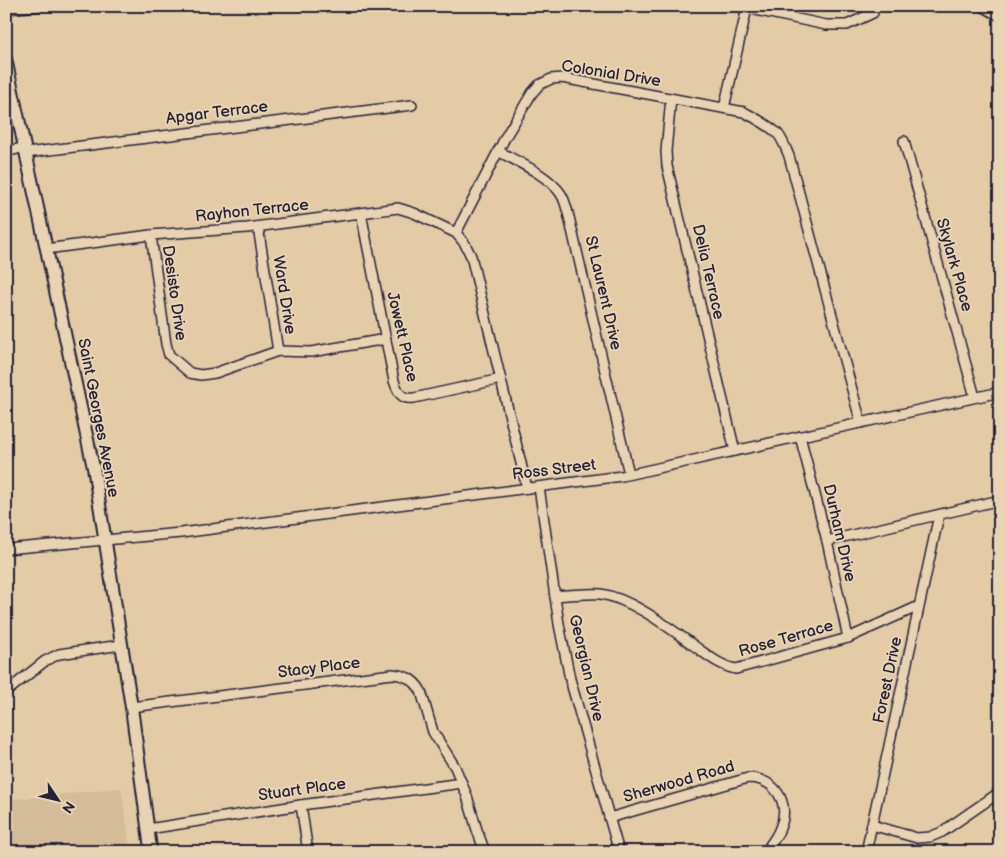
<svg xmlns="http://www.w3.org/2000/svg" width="1006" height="858" viewBox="0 0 1006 858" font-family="'Balsamiq Sans',sans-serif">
  <rect width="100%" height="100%" fill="#e3cba6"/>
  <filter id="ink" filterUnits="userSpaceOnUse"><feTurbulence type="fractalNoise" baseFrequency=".02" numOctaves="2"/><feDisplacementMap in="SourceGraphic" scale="10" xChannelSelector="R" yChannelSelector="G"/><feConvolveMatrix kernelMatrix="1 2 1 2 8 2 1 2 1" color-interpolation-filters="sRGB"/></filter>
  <g filter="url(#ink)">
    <path fill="#d5bc99" d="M121,788l10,64h-125v-52z"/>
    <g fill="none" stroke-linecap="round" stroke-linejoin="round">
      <g stroke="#22223b" stroke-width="12">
        <g id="minor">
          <path d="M736,6l90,19h21l26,-12 -6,-7"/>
          <path d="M982,6l18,10"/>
          <path d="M6,9l33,-3"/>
          <path d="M671,98l-5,53 1,15 68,285"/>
          <path d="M724,108l23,-100"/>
          <path d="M904,141l71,256"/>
          <path d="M498,151c20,11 50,24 63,43 4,6 6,15 8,23l60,257"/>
          <path d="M6,152l19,-5"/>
          <path d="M26,153l386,-48"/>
          <path d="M361,213l33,168c4,11 7,19 20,17l87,-19"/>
          <path d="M258,227l20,124"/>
          <path d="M456,233l50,-97 26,-43 7,-8 12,-6 11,-1 182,34c11,6 25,13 34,22 5,6 8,15 11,22l72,267"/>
          <path d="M151,235l15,109 3,11 21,18 11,2 14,-2 63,-22 33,1 75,-13"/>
          <path d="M46,249l105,-14 96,-7 151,-20 16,5 42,20 9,11 6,12 56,232"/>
          <path d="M800,436l27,105 21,97"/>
          <path d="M539,487l20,137 11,55 49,173"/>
          <path d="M827,541l173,-41"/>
          <path d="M6,549l175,-16 441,-57 378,-84"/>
          <path d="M555,596c13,-1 34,-3 46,-2 31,5 67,33 92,51 13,9 27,21 43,24l112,-31 71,-32"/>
          <path d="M6,692l29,-23 10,-8 14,-7 62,-9"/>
          <path d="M131,707l261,-33c13,1 22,5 29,17l12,41 22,35 12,29 10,34 8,22"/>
          <path d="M301,805l7,47"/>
          <path d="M609,818l139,-40c27,0 43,25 32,50 -3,9 -9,16 -15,24"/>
          <path d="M872,825l45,13 13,-1 12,-5 58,-40"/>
          <path d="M148,829l153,-24 161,-22"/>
          <path d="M866,852l73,-337"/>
        </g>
      </g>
      <g stroke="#22223b" stroke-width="15">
        <path id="major" d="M6,61l88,409 37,234 20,148"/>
      </g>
      <use href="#minor" stroke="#e8d4b2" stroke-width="9"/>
      <use href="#major" stroke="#e8d4b2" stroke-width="11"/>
    </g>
  </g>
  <g text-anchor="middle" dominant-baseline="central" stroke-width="4" stroke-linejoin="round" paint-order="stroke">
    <g font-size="16" fill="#22223b" stroke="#e8d4b2">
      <text transform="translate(611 74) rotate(9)">Colonial Drive</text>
      <text transform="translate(217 113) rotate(-7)">Apgar Terrace</text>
      <text transform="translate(252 211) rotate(-6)">Rayhon Terrace</text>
      <text transform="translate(954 265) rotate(74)">Skylark Place</text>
      <text transform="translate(708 272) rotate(77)">Delia Terrace</text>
      <text transform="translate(174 293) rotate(82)">Desisto Drive</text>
      <text transform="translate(603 293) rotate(77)">St Laurent Drive</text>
      <text transform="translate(284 295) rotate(81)">Ward Drive</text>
      <text transform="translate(402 337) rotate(77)">Jowett Place</text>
      <text transform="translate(98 418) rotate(79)">Saint Georges Avenue</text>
      <text transform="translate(554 470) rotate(-7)">Ross Street</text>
      <text transform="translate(839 533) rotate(77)">Durham Drive</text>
      <text transform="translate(786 639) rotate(-16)">Rose Terrace</text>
      <text transform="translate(319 668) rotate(-7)">Stacy Place</text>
      <text transform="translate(586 668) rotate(77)">Georgian Drive</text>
      <text transform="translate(888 680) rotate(-78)">Forest Drive</text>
      <text transform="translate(679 782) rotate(-16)">Sherwood Road</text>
      <text transform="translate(302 790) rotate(-8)">Stuart Place</text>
    </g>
  </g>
  <rect width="1006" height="858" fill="none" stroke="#e8d4b2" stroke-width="25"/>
  <rect x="12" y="12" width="981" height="833" fill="none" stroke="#22223b" stroke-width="2" filter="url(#ink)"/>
  <g transform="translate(58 800) rotate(125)" stroke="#e8d4b2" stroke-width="4" paint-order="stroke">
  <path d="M0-4L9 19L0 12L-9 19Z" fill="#22223b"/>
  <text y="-8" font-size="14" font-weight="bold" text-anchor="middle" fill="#22223b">N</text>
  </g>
</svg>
